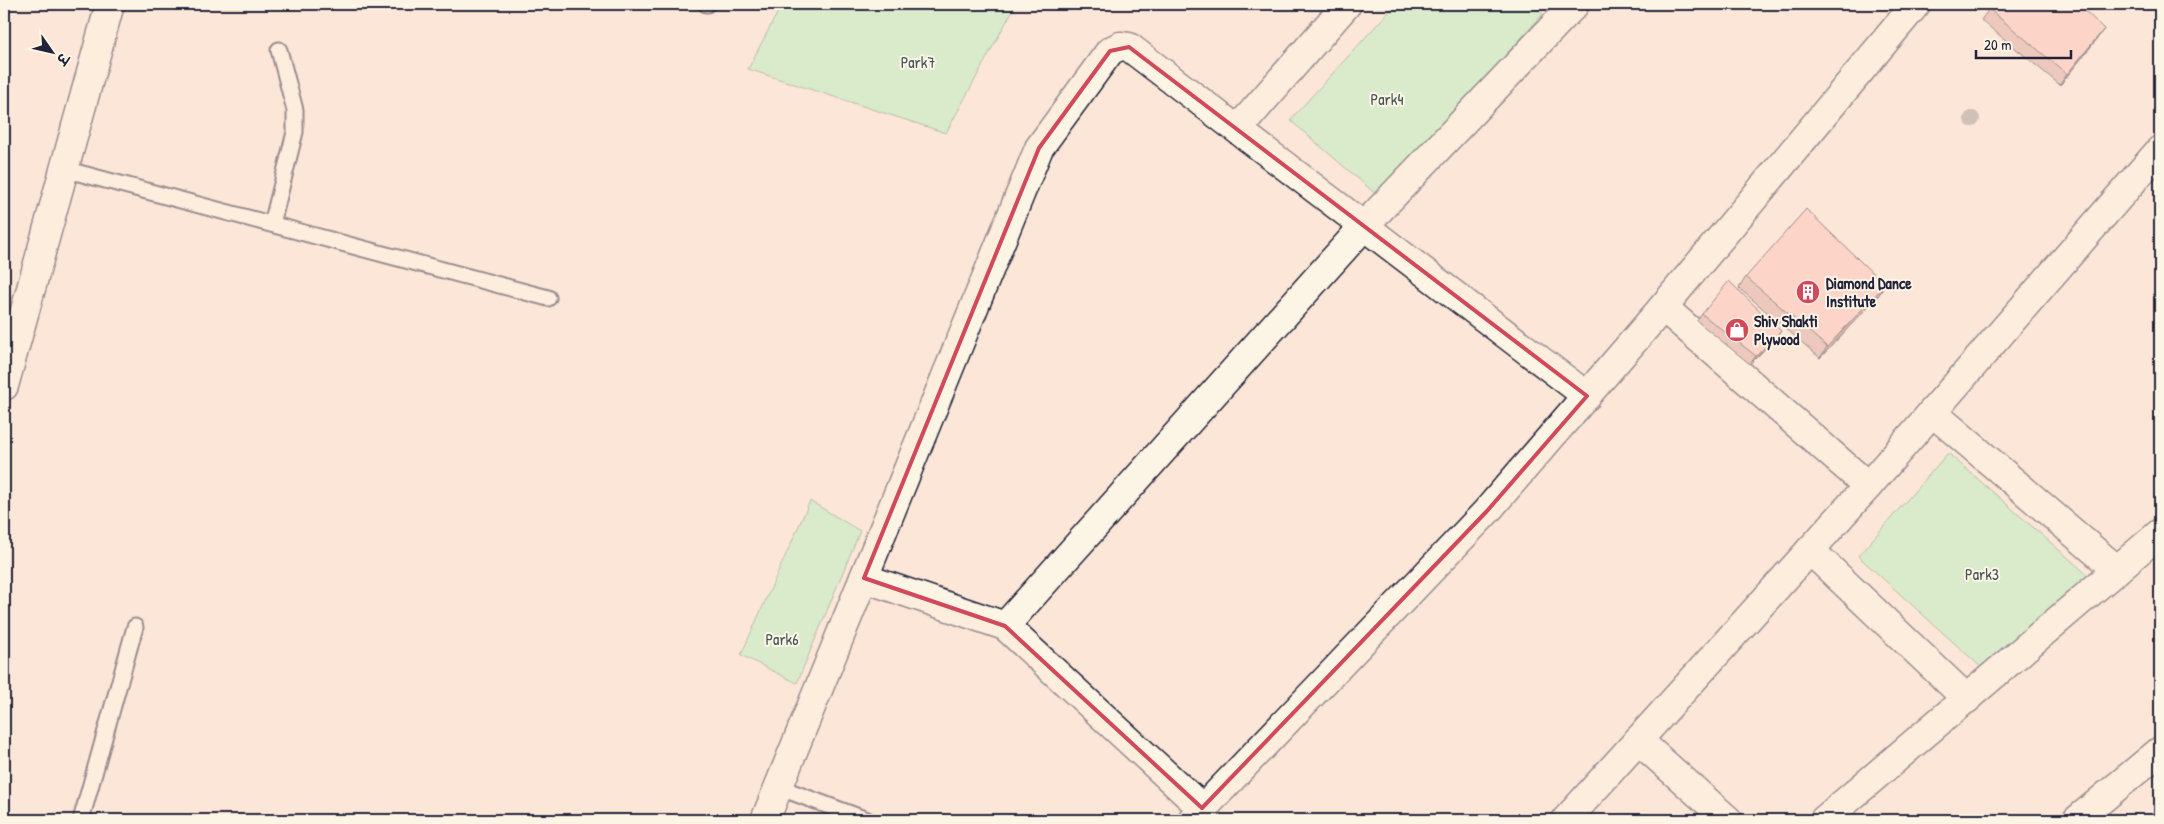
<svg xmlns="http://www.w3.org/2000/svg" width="2164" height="824" viewBox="0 0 2164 824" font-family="'Patrick Hand','Playpen Sans Deva',sans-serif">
  <rect width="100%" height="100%" fill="#fce6d7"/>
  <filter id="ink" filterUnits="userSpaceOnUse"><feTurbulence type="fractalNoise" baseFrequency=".02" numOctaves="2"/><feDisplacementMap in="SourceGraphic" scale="10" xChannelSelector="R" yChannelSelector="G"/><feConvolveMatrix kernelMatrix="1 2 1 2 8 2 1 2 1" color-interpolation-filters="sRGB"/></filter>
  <g filter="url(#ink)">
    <g fill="#aff1ba" stroke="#688a7a">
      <path d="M782,4h234l-70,129 -198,-64z"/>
      <path d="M1396,4h135l12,10 -165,182 -88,-76z"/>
      <path d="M1948,453l142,124 -107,92 -125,-113z"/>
      <path d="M810,501l50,30 -63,152 -56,-28z"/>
    </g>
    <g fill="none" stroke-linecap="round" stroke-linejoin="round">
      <g stroke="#22223b" stroke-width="19">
        <g id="service">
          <path d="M706,4h1"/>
          <path d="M64,169l484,129"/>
          <path d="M272,224l23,-92v-22l-16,-60"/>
          <path d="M778,787l89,33"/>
          <path d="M81,820l54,-193"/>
        </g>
      </g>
      <g stroke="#22223b" stroke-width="31">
        <g id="minor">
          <path d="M1238,129l109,-125"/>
          <path d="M1663,307l205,179"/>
          <path d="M4,386l106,-382"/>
          <path d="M1932,412l185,158"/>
          <path d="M1810,550l157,149"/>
          <path d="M864,578l141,48 197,182"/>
          <path d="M1005,626l359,-400 211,-222"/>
          <path d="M1638,740l90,80"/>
          <path d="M765,820l274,-672 71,-97 10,-5 9,1 458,349"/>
          <path d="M1192,820l295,-309 176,-204 253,-303"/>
          <path d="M1566,820l302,-334 292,-336"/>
          <path d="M1824,820l336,-287"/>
          <path d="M2077,820l83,-69"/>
        </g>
      </g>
      <use href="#service" stroke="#fcf5e5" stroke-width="15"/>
      <use href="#minor" stroke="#fcf5e5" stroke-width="28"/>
    </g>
    <circle fill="#979793" cx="1972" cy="119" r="8"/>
    <g fill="#daa79c" stroke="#22223b">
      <path d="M2129,4h12l-5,6z"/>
      <path d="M1989,9l108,30 -37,46 -79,-65z"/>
      <path d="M1746,277l139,8 -7,11 -58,62 -81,-70z"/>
      <path d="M1702,314l73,25 -25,25 -53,-43z"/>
    </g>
    <g fill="#b1887f" stroke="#22223b">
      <path d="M2104,29l-7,10 -37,46 7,-11z"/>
      <path d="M1885,285l-7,11 -58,62 7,-11z"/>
      <path d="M1781,331l-6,8 -25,25 6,-8z"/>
    </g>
    <g fill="#fdc2b5" stroke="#22223b">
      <path d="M1994,4h84l26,25 -37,45 -78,-65z"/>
      <path d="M1806,209l79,76 -58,62 -81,-70z"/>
      <path d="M1729,281l52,50 -25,25 -54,-42z"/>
    </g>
  </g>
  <path d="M0 0H2164V824H0ZM1129,47l458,349 -100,115 -285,297 -197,-182 -141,-48 175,-430 71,-97z" fill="#fce6d7" fill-opacity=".55" fill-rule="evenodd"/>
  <path fill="none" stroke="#d1495b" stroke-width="4" stroke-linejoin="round" d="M1129,47l458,349 -100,115 -285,297 -197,-182 -141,-48 175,-430 71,-97z"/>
  <defs>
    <g id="building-disc" transform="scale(1.25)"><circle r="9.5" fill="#d1495b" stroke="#fcf5e5"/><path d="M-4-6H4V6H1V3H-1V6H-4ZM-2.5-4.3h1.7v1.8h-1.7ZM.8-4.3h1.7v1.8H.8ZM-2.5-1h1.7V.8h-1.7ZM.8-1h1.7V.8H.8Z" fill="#fff"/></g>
    <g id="shop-disc" transform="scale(1.25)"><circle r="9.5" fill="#d1495b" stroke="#fcf5e5"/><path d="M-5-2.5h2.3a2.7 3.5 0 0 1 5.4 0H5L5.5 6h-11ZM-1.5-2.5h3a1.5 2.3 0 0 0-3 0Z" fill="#fff"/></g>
  </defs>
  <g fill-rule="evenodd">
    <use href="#building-disc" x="1808" y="292"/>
    <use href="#shop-disc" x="1737" y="330"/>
  </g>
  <g text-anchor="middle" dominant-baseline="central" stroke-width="4" stroke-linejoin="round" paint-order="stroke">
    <g font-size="16" fill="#45565b" stroke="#fcf5e5">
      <text x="918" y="62">Park7</text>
      <text x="1387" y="99">Park4</text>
      <text x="1982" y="574">Park3</text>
      <text x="782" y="639">Park6</text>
    </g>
    <g font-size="16" font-weight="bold" fill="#22223b" stroke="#fcf5e5" text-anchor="start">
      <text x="1826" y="283">Diamond Dance<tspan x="1826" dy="18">Institute</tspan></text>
      <text x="1754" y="321">Shiv Shakti<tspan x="1754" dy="18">Plywood</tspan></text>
    </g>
  </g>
  <rect width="2164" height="824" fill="none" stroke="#fcf5e5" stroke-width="20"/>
  <rect x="10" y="10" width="2144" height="804" fill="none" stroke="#22223b" stroke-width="2" filter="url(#ink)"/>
  <g transform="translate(52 52) rotate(124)" stroke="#fcf5e5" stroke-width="4" paint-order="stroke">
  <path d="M0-4L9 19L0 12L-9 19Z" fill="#22223b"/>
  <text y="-8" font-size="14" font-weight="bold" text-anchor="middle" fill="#22223b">उ</text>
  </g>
  <path d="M1976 50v8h95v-8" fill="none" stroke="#22223b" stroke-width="2.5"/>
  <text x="1984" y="50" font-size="15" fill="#22223b" stroke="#fcf5e5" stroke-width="4" paint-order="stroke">20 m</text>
</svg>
